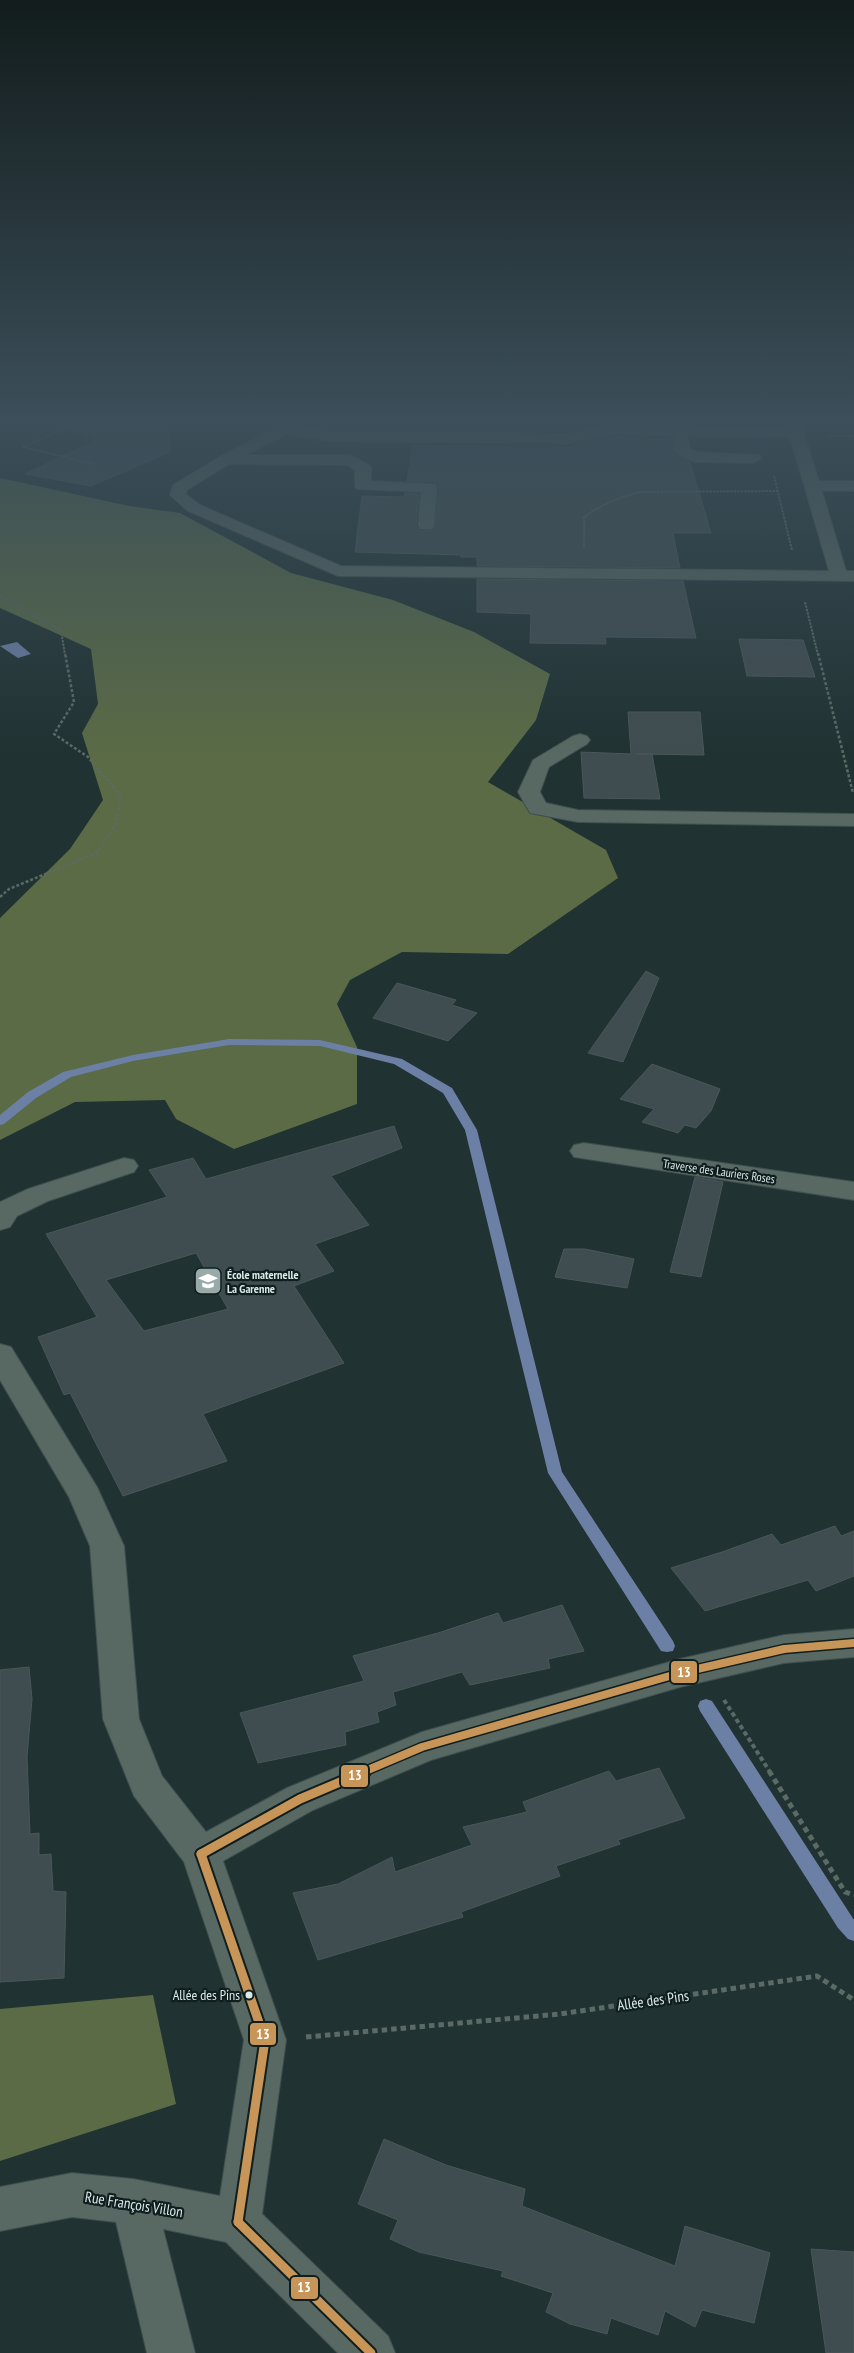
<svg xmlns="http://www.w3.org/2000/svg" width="854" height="2353" viewBox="0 0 854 2353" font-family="'PT Sans Narrow',sans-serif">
  <rect width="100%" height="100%" fill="#203232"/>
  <g fill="#5a6b46">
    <path d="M0,478l129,28 51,7 111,60 102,27 81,32 76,42 -14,46 -48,62 118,68 12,28 -110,76 -106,-2 -52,28 -13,24 20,43v57l-123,45 -58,-30 -11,-19 -90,2 -75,38v-222l70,-69 33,-49 -21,-67 16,-29 -7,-55 -91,-41z"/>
    <path d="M153,1995l23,109 -176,57v-152z"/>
  </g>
  <path fill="#6c7fa4" d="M17,642l14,12 -13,4 -18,-12z"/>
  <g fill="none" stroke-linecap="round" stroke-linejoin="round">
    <g fill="#6c7fa4" fill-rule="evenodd">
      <path d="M229,1039l91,1 82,19 50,29 25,42 85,342 111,169 2,5 -2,5 -6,1 -6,-1 -113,-178 -83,-343 -22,-37 -49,-29 -74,-18 -91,-1 -96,16 -62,16 -35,21 -32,26 -4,1v-10l28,-23 35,-20 70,-17z"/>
      <path d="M706,1699l6,2 142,219v21l-6,-2 -10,-11 -138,-217 -2,-5 2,-5z"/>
    </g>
  </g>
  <g fill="#404d50" stroke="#4a575a" fill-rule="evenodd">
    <path d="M58,424l92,1 20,6v21l-79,34 -66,-12 71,-34 -38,-15z"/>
    <path d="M605,436l67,3 2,13 16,10 21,71h-38l7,35 -203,-2v-9h-16v-2l-106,-3 7,-56 42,1 1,-4 14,1 -3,32 4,5 14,-1 5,-43 -4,-5 -28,-1 6,-36 164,2 -4,-2z"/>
    <path d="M477,579l206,2 13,57 -91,-1 1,7 -76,-1 1,-29 -54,-2z"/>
    <path d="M739,639l64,1 12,37 -68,-1z"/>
    <path d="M628,712h72l4,43 -68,-1h16l8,45 -76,-1 -3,-46 50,2z"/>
    <path d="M646,971l13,7 -36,84 -35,-9z"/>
    <path d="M397,983l59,17 -4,5 25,8 -29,28 -75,-23z"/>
    <path d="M652,1064l68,25 -9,22 -15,17 -11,-3 -7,8 -36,-11 12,-13 -34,-10z"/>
    <path d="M394,1126l8,22 -71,28 38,49 -54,19 19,27 -40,15 50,77 -141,51 24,47 -104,35 -53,-103 -6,2 -26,-58 59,-20 -51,-83 121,-37 -18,-27 44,-12 13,21zM196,1253l32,56 -84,22 -38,-51z"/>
    <path d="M695,1177l28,5 -22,95 -31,-5z"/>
    <path d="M564,1249h21l49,10 -7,29 -72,-11z"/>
    <path d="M835,1526l6,10 13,-5v45l-38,15 -8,-11 -103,31 -34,-43 51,-16 50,-18 9,11z"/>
    <path d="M562,1605l22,46 -36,8 2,9 -80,17 -8,-13 -69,20 3,13 -19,7 2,10 -34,10 1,13 -88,18 -18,-50 124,-32 -11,-25 85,-23 60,-20 5,10z"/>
    <path d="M29,1667l3,32 -5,58 3,77 9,-1v22l12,-1 2,37 13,1 -2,86 -64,4v-312z"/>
    <path d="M659,1768l26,50 -67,22 2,4 -64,22 4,10 -99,36 2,5 -145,43 -25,-67 45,-9 54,-27 3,15 77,-27 -9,-18 64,-15 -4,-10 86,-31 7,10z"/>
    <path d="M384,2139l62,26 79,24 -3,17 153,60 10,-40 85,27 -16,70 -52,-13 -7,17 -30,-16 -7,24 -47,-17 -4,16 -37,-10 -24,-12 7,-19 -52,-17 2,-5 -84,-19 -29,-13 8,-19 -40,-16z"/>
    <path d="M811,2249l43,3v101h-28z"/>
  </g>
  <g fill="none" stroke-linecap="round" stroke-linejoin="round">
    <g stroke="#3f4e4e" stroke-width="2">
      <g id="minor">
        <path d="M283,424h18l-2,3 30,4 240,3 40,-10h18l-1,2 162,2 -1,-4h14l18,57h35v10h-32l24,80h8v10l-516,-5 -150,-65 -18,-16 3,-10 48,-29zM287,434l42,7 240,3 38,-10 66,2 2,15 3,3 16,8 60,1 8,-5 -3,-3 -62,-3 -7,-3 -2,-13 102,1 39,134 -488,-5 -141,-61 -14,-11 1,-4 42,-26 118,1 8,5v16l2,3 64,3 -3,33 2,4h12l2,-4 3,-38 -2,-3 -64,-3v-13l-2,-3 -19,-10h-104z"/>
        <path d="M580,734l7,2 3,4 -3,4 -38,23 -9,25 6,11 32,7 276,4v12l-276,-4 -48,-9 -12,-21 15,-32 40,-24z"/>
        <path d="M584,1143l270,39v18l-280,-43 -4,-6 4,-6z"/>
        <path d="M124,1158l10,2 4,6 -4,6 -86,29 -31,15 -7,11 -10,3v-28l28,-13z"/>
        <path d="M0,1344l11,3 86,140 27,59 15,173 23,57 44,56 81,-44 135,-56 258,-73 104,-24 70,-6v28l-70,6 -104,24 -249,73 -118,50 -90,51 63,179 -24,174 126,122 7,17h-57l-112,-111 -63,-13 32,124h-48l-31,-131 -44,-5 -72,14v-44l72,-14 61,6 87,17 24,-156 -60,-178 -50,-66 -31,-77 -13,-173 -21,-49 -69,-117z"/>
      </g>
    </g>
    <g stroke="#5c6a66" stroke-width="2" stroke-dasharray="2.5 1" stroke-linecap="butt">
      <path d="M827,436h27"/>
      <path d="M23,447l72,17"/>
      <path d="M23,447l52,-23"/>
      <path d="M774,476l18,74"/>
      <path d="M584,547v-30c17,-12 35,-20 56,-25l139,-1"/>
      <path d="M0,595l61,35 4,25"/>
      <path d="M805,602l13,53"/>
    </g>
    <g stroke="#5c6a66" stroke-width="2.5" stroke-dasharray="3 2" stroke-linecap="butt">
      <path d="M818,653l35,140"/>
      <path d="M0,897l9,-8 87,-36 20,-28 5,-29 -33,-39 -34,-23 20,-32 -9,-49"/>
    </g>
    <path stroke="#5c6a66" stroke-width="4" stroke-dasharray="4.5 3" stroke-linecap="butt" d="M724,1700l46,72"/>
    <g stroke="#5c6a66" stroke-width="5" stroke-dasharray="5.5 4" stroke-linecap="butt">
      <path d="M769,1771l76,121 9,3"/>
      <path d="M306,2037l254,-23 257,-38 37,24"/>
    </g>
    <use href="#minor" fill="#586862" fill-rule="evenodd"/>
    <g stroke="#101e1e" stroke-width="11">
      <path id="bus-1-far1" d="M363,1772l59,-25 258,-74 104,-24 70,-6"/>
    </g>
    <g stroke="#101e1e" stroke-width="13">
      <g id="bus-1">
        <path d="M201,1854l99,-55 66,-28"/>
        <path d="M201,1854l64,186 -27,182"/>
        <path d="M238,2222l133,131"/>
      </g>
    </g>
    <use href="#bus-1-far1" stroke="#c69557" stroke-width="8"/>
    <use href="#bus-1" stroke="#c69557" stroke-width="9"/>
  </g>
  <linearGradient id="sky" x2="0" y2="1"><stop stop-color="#121c1c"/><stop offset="0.56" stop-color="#3c4f5a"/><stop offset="1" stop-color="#3c4f5a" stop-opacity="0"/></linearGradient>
  <rect width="854" height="753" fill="url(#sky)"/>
  <defs>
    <g id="school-square" transform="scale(1.4375)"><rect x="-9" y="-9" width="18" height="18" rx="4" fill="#98aaaa" stroke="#101e1e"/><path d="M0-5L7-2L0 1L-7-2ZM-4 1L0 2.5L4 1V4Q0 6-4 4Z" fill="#fff"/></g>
  </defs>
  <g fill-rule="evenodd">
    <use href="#school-square" x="208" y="1281"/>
  </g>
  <circle fill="#d8eaea" stroke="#101e1e" stroke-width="2" cx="249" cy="1995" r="4.5"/>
  <g text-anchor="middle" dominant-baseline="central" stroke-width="4.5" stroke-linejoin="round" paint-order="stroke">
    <g font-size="12" fill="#d8eaea" stroke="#101e1e">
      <text transform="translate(719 1171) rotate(8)">Traverse des Lauriers Roses</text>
    </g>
    <g font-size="12" font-weight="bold" fill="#d8eaea" stroke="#101e1e" text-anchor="start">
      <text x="227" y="1274">École maternelle<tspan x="227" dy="14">La Garenne</tspan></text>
    </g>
    <g font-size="14" fill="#d8eaea" stroke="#101e1e" text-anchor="end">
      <text x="240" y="1995">Allée des Pins</text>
    </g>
    <g font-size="15" fill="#d8eaea" stroke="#101e1e">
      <text transform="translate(653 2000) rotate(-8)">Allée des Pins</text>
      <text transform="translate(134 2204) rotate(9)">Rue François Villon</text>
    </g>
  </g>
  <g stroke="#101e1e" stroke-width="2">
    <rect x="670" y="1660" width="28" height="24" rx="5" fill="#c69557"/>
    <rect x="340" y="1764" width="29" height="24" rx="5" fill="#c69557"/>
    <rect x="249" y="2022" width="28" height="24" rx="5" fill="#c69557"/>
    <rect x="290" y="2276" width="29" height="24" rx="5" fill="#c69557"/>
  </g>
  <g font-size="14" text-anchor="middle" font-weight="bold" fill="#fff">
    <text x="684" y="1677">13</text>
    <text x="355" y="1780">13</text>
    <text x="263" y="2039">13</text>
    <text x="304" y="2292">13</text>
  </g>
</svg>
